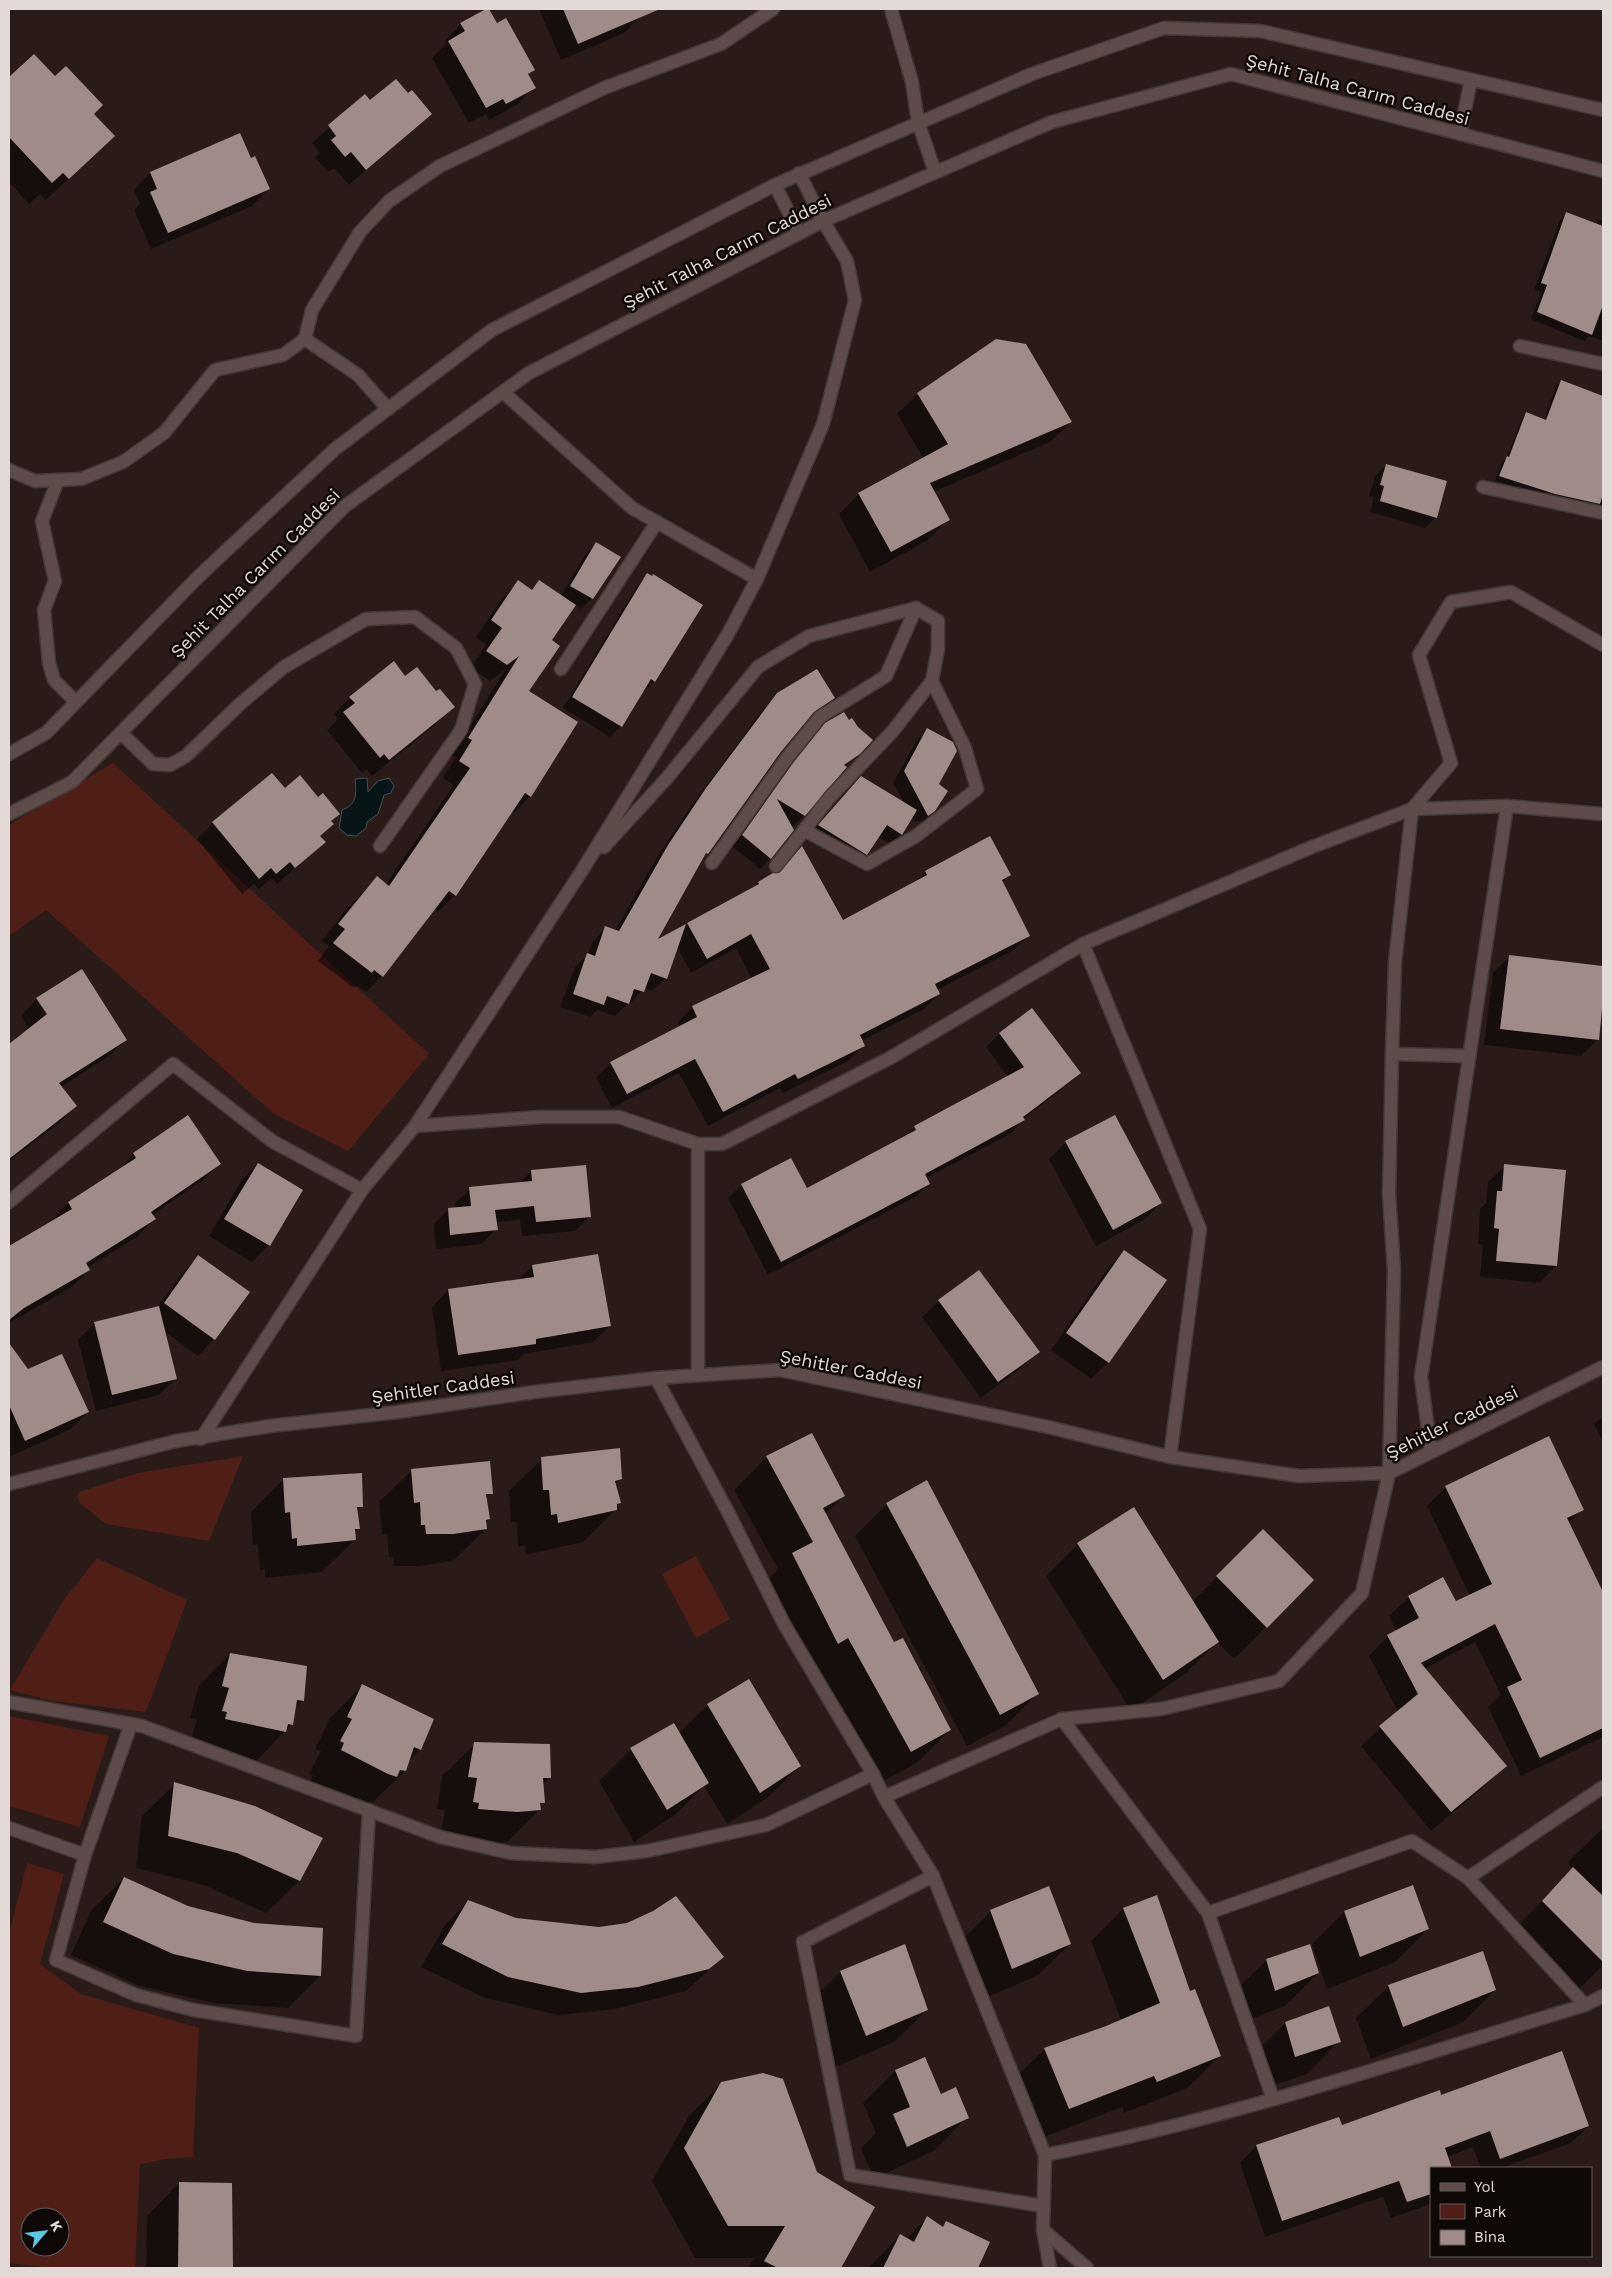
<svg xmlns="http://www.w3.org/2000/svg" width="1612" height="2277" viewBox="0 0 1612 2277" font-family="'Work Sans',sans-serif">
  <rect width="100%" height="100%" fill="#2a1b19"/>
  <g fill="#4f1f17" fill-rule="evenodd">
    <path d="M113,763l316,291 -81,97 -74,-37 -228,-204 -37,26v-111z"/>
    <path d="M243,1456l-34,85 -103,-17 -26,-21 -3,-7 2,-4 59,-19z"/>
    <path d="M696,1556l34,63 -34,19 -34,-64z"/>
    <path d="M97,1558l90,42 -41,112 -93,-11 -43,-11 53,-89z"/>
    <path d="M9,1716l100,20 -29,91 -71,-21z"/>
    <path d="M27,1863l37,11 -24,90 41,30 118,34 -6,129 -28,2 -25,5 -5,104h-82l-44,-5v-329zM30,2217h30v30h-30z"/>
  </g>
  <path fill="#071418" stroke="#494f51" d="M367,778l1,14 10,-11 11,-3 5,8 -3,7 -7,2 -6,19 -11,8 -1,6 -10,8 -9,-1 -8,-7 3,-18c16,-6 14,-16 13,-31z"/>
  <g fill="#0007" fill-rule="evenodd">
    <path d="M488,9l9,16 37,45 -6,6 6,11 -16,17 -29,16 -3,-6 -17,9 -37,-65 14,-14 -1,-3 16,-17z"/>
    <path d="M539,9h98l4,7 -17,17 -63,27z"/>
    <path d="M34,55l59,59 -2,44 -45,42 -6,-6 -11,10 -20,-22v-103z"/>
    <path d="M408,95l22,19 -81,71 -15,-17 -6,4 -13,-15 5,-4 -8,-10 53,-47 5,6z"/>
    <path d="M240,135l10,25 18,29 -16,17 -101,43 -17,-39 6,-6 -6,-14 16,-17z"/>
    <path d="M1566,214l30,10 4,-4 3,1v120l-14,-5 -5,5 -53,-22 10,-27 -7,-2 26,-70z"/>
    <path d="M1561,381l42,15v113l-42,-8 -66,-20 7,-19 5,-5 15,-39 5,-5 17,7 12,-34z"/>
    <path d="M918,394l153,28 -21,20 -117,50 15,28 -20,20 -58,32 -31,-58 20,-20 65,-35 -27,-45z"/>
    <path d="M1386,465l50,52 -11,11 -55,-16 4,-15 -5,-1 6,-20z"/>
    <path d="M596,544l-4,54 -11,11 -6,-4 -25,36 -23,51 3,104 -16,17 -3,-2 -56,84 -17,17 -4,-4 -52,68 -16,16 -9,-6 -3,2 -36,-27 11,-15 -7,-5 21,-28 34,-35 8,7 69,-100 -11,-7 13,-21 -4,-2 54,-86 -16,12 -19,-13 15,-23 -10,-8 26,-39 17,-16 12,8 8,-8 22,14 24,-41z"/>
    <path d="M648,575l6,106 -11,11 -1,-1 -21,35 -11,11 -47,-29 74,-122z"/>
    <path d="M405,678l31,15 17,14 -17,17 -64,52 -5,-6 -5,3 -35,-43 11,-11 -4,-5 16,-17z"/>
    <path d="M778,694l56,4 -13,13 -16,10 -26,32 -77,106 -48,83 29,-13 5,-5 65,-36 6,-5 20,-10 23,-25 40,74 71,-38 12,-12 85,3 -8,8 27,52 -15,15 -77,40 2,4 -15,15 -63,32 2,5 -15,15 -65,32 -3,-5 -72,38 -29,-53 -67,35 -16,-30 15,-15 69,-36 -2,-5 15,-15 59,-28 -16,-31 -45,25 -14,-27 -11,32 -13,13 -9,-3 -14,16 -2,-1 -13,13 -18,-6 -7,7 -30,-10 15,-40 13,-13 5,-13 13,-13 9,3 41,-72 38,-57 70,-94z"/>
    <path d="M849,722l23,18 -28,27 -40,48 -11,11 -4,-2 -18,34 -11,11 -28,-23 51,-71 32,-39 11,-12z"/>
    <path d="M928,729l10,55 -3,25 -12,12h-9l-2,-4 -10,16 -11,11 -13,-7 -10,16 -13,12 -46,-29 42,-48 54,16 -12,-21 24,-43z"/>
    <path d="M285,790l47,34 -12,13 4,5 -47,42 -5,-6 -13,11 -5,-5 -12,10 -45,-55 16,-16z"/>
    <path d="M1510,956l93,11v21l-6,52 -16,16 -97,-11 9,-72z"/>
    <path d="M37,999l89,41 -17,16 -48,31 14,19 -16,17 -50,38v-115l20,-16 -8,-14zM37,1001h3l11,18 -2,1z"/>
    <path d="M1031,1009l49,64 -14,13 -43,33 -13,15 -84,44 3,6 -14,13 -147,78 -40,-77 14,-13 64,5 98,-52 11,-11 93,-50 -22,-30 13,-13z"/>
    <path d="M188,1117l32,47 -17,16 -51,35 2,4 -16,17 -51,32 2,2 -17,17 -63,36v-76l44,-25 -1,-2 16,-17 50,-31 15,-18z"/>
    <path d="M1066,1142l95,61 -17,17 -48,26 -47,-87z"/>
    <path d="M258,1164l43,26 -32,55 -17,17 -43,-26 32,-55z"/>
    <path d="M1505,1166l59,5 -8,95 -17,17 -59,-6 3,-32 -5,-1 2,-35 6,-6 2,-21z"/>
    <path d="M531,1171l59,45 -15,15 -53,5 -2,-16 -24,2v7l-14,15 -46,5 -2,-25 14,-14 8,-1 -1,-6 15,-14 50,-6z"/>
    <path d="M1124,1252l41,29 -57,81 -17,17 -40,-29 57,-82z"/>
    <path d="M597,1255l13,71 -17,16 -69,12 -6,6 -77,11 -9,-64 16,-17 70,-10 14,-14z"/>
    <path d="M198,1257l16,82 -16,17 -34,-25 12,47 -17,17 -63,16 -18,-71 17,-17 62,-15 25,-35z"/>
    <path d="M939,1301l99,50 -17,17 -40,30 -59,-81z"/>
    <path d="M9,1345l19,26 60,41 -17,17 -62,28z"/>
    <path d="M1603,1417v25l-9,-18z"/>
    <path d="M811,1435l33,61 -19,18 69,130 56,86 -33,33 -39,21 -62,-114 -10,6 -46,-89 18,-18 -44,-79 33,-33z"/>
    <path d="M542,1459l79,19 -6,7 4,18 -3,6 -33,33 -57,13 -1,-10 -7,2 -1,-25h-6l-2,-31z"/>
    <path d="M412,1470l79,23 -5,6 3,20 -4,4 1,6 -33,32 -33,5h-26l-1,-9h-4l-2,-23 -5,1 -3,-33z"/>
    <path d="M284,1479l78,27 -6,6 2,17 -4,4 1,7 -33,32 -57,6v-9l-5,1 -2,-26 -5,1 -2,-33z"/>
    <path d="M1446,1487l136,22 -13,14 34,71v16l-7,7 7,16v104l-82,39 -33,-69 13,-12 -26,-53 -51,27 81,97 -19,19 -55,46 -70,-85 37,-34 -29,-56 19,-20 9,-4 -8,-16 20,-19 47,6 14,-7 -43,-90z"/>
    <path d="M887,1504l150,190 -32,32 -38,20 -112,-210z"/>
    <path d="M1263,1530l3,97 -32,32 -17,-17 -32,32 -54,37 -85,-135 32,-32 114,58z"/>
    <path d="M230,1654l73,46 -9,8 -2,16 -39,40 -63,-21 7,-23 -7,-2 8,-31z"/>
    <path d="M363,1685l57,64 -12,13 -3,9 -33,32 -2,-1 -6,7 -55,-26 4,-8 -4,-1 12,-23 -6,-2 15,-31z"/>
    <path d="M708,1705l92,61 -33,32 -40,26 -23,-38 -29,29 -41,27 -35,-61 32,-32 47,-15z"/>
    <path d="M475,1744l75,33 -8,8 1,17 -4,4 1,3 -33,33 -23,2 -43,-10 4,-24 -8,-1 5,-33z"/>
    <path d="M175,1784l147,55 -23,42 -33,32 -62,-28 -68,-17 6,-52z"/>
    <path d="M1603,1828v137l-30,31 -63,-62 62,-64 -4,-8z"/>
    <path d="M124,1878l196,98 -32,32 -74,-5 -74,-17 -69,-31 20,-44z"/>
    <path d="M1156,1896l33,97 31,63 -33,32 -63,25 -2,-6 -86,33 -24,-59 33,-32 76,-29 -30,-79 32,-32z"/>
    <path d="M468,1901l48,18 207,38 -37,34 -71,18 -57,6 -73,-17 -64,-31 25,-43z"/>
    <path d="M991,1911l79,33 -33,32 -57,24 -22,-56z"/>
    <path d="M1344,1912l84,17 -33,33 -68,27 -15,-45z"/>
    <path d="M1267,1960l51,13 -33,33 -42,16 -9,-30z"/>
    <path d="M840,1972l87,38 -33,32 -61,26 -25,-64z"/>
    <path d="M1389,1986l106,4 -32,32 -92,37 -15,-41z"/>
    <path d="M1285,2023l54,18 -32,33 -44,15 -10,-34z"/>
    <path d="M895,2071l45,25 27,21 -32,33 -61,29 -13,-31 15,-15 -13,-30z"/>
    <path d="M722,2083l94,90 58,35 -35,60h-91l6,-10h-59l-43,-77 37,-65z"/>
    <path d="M1441,2096l147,30 -17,17 -70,25h-20l-8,-21 -26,10 4,11h-20v36l-40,14 -8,-21 -118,40 -25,-74 16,-17 82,-28 3,9z"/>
    <path d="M179,2183l53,85h-86l1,-52z"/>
    <path d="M927,2218l15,9 5,-5 42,21 -13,25h-108l32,-32 6,3z"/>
  </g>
  <g fill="#9f8c88">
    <path d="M486,9h3l8,14 9,-5 29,52 -7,4 8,14 -30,16 -3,-5 -17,9 -38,-67 17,-10 -5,-8z"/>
    <path d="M563,9h97l-82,35z"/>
    <path d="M34,54l21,22 11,-10 37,39 -9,9 21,22 -46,43 -6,-6 -11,10 -43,-46v-60z"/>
    <path d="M396,79l12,14 4,-3 20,24 -66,56 -15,-18 -6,5 -14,-17 5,-4 -8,-11 37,-31 5,6z"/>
    <path d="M240,133l11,25 4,-2 15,33 -102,44 -18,-41 7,-3 -7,-17z"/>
    <path d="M1566,212l37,14v79l-11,30 -55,-23 10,-27 -6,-2z"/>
    <path d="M996,339l30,5 46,78 -142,61 20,37 -59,32 -33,-59 90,-49 -31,-51z"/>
    <path d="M1561,380l42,16v98l-3,10 -45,-10 -56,-18 8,-20 2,1 17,-45 20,8z"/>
    <path d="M1386,464l61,17 -10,37 -57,-17 4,-15 -4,-1z"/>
    <path d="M596,542l25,15 -28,42 -23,-13z"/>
    <path d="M647,573l5,3 1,-2 50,31 -48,77 -4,-3 -29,48 -50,-30z"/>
    <path d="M518,580l14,10 7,-10 37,25 -24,35 8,6 -31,45 49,31 -47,75 -6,-4 -69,103 -7,-5 -66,86 -9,-7 -2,3 -39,-30 12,-14 -7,-5 39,-48 12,10 81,-118 -11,-7 13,-21 -4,-2 51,-82 -12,9 -21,-14 16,-23 -11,-8z"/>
    <path d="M394,661l11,15 12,-9 19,24 4,-2 15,18 -66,53 -5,-6 -4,4 -37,-46 12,-9 -6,-6z"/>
    <path d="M817,669l18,29 -21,14 -34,41 -72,101 -2,-1 -48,86 28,-15 -19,55 -16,-6 -7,19 -10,-3 -5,15 -22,-8 -3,9 -31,-11 14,-41 8,3 10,-30 14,5 49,-86 38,-57 71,-95z"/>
    <path d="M844,712l5,8 3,-2 6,9 15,13 -13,14 -16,11 3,2 -42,49 -28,-17 17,31 -23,29 -29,-24 51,-72 32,-40z"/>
    <path d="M927,728l26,14 4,9 -18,33 9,7 -13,20 -7,5 -24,-45z"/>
    <path d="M272,773l13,15 15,-13 18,22 5,-4 17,21 -9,7 3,3 -14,12 6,6 -31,26 -5,-6 -14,12 -5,-6 -12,11 -47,-57z"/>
    <path d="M861,776l56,34 -15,25 -15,-10 -20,30 -49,-30z"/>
    <path d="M990,836l21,39 -9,5 28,56 -95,48 5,10 -80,41 5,11 -67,33 -3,-5 -72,38 -28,-53 -68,35 -17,-32 87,-45 -5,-11 78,-37 -19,-35 -44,25 -20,-36 72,-39 -1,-2 15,-9h6l23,-27 41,74 84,-45 -2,-4z"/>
    <path d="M1509,955l94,11v33l-4,41 -99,-11z"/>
    <path d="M82,969l45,71 -68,43 18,23 -68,53v-115l38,-30 -11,-16z"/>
    <path d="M1032,1008l49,65 -58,44 2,3 -100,54 5,10 -149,78 -40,-78 50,-26 16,30 109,-58 -2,-4 110,-59 -25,-34z"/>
    <path d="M188,1115l33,49 -70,48 5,7 -70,44 4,7 -66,38 -15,12v-74l63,-37 -4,-7 68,-44 -3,-5z"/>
    <path d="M1115,1115l47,88 -49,27 -48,-89z"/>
    <path d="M258,1163l45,27 -33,56 -46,-27z"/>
    <path d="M1504,1164l62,6 -9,96 -61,-5 3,-32 -5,-1 3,-37h5z"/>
    <path d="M586,1165l5,52 -55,5 -2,-16 -39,4 3,20 -48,5 -2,-27 23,-2 -2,-19 63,-6 -1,-11z"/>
    <path d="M1124,1250l43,30 -58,83 -43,-30z"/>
    <path d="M598,1254l13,72 -75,13v5l-78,11 -10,-66 86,-12 -2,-12z"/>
    <path d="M198,1255l52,37 -35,48 -51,-37z"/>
    <path d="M979,1270l61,82 -42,30 -60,-82z"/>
    <path d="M159,1306l18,73 -65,16 -18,-73z"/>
    <path d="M9,1343l19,26 34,-15 27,58 -64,29 -16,-36z"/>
    <path d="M812,1433l33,63 -22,12 71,134 9,-4 48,92 -40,22 -63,-114 -10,6 -46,-91 21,-11 -47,-86z"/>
    <path d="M1549,1436l35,74 -17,8 36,74v136l-63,30 -33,-71 15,-7 -27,-56 -74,39 86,103 -56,46 -72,-86 39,-32 -31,-59 32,-17 -11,-22 35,-19 13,24 36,-17 -47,-98z"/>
    <path d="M620,1448l2,31 -7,2 6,22 -4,1v6l-59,13 -1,-9 -6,1 -2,-25h-6l-2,-33z"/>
    <path d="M490,1461l3,33h-7l4,25 -4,1 1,9 -34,5h-27l-1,-9h-4l-1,-23 -6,1 -3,-34z"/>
    <path d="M362,1473l1,34h-6l3,22h-5l1,11 -59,6v-8l-5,1 -2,-27 -5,1 -2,-35z"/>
    <path d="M927,1480l112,214 -39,21 -114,-212z"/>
    <path d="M1134,1507l85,135 -56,38 -86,-137z"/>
    <path d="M1263,1529l51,51 -47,48 -51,-52z"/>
    <path d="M230,1653l77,13 -3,35 -7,-1 -4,25 -5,-1 -2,8 -61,-13 2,-7 -5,-1 7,-23 -7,-2z"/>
    <path d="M749,1679l52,87 -41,27 -53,-89z"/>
    <path d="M362,1684l72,35 -13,31 -7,-3 -8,24 -6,-1 -3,7 -9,-3 -47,-24 3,-7 -4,-2 12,-22 -5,-2z"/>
    <path d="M674,1723l35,60 -42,27 -37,-62z"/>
    <path d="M474,1742l76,2 1,34h-8l2,25h-5l1,7 -24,2 -39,-3 1,-6 -6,-1 4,-24 -9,-1z"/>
    <path d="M174,1782l81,24 68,32 -23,43 -63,-28 -69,-17z"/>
    <path d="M1573,1867l30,29v66l-61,-61z"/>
    <path d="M124,1877l64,29 66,17 69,5 -2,48 -74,-5 -74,-17 -70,-32z"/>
    <path d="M1413,1885l16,44 -69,28 -16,-46z"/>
    <path d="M1049,1886l22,58 -59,25 -22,-59z"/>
    <path d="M1157,1895l33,96 5,-2 26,67 -64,26 -3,-6 -85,33 -25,-61 62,-22 54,-23 -37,-95z"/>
    <path d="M676,1896l48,61 -15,12 -71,18 -57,6 -73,-16 -66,-33 26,-44 48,18 83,9 28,-4 26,-12z"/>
    <path d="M905,1944l23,66 -62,26 -26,-65z"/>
    <path d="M1310,1944l9,29 -44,18 -9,-32z"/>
    <path d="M1483,1951l13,39 -93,37 -15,-42z"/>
    <path d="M1329,2006l12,36 -46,15 -10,-35z"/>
    <path d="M1562,2051l27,75 -89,33 -10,-28 -45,17 7,20h-21v26l-24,8 -8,-21 -117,40 -26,-76 83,-28 3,8 98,-35 1,5z"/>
    <path d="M925,2057l16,37 15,-7 13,31 -62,29 -14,-33 17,-7 -15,-37z"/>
    <path d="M763,2073l20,6 34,93 58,35 -34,61h-63l-14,-7 21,-35h-57l-44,-78 37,-66z"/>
    <path d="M179,2182l53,1 1,85h-55z"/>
    <path d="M927,2216l16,11 3,-6 44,21 -12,26h-95l17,-34 14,8z"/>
  </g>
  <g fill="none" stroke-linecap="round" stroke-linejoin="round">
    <g stroke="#443937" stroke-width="15">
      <g id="minor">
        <path d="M891,9l21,73 6,40"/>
        <path d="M305,339l7,-29 48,-78 29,-31 51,-35 164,-78 117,-44 52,-35"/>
        <path d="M1520,346l83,18"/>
        <path d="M503,392l129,116 125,71"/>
        <path d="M9,470l26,11 46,-2 42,-17 41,-29 51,-63 68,-15 22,-16 53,36 30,34"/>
        <path d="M58,480l-16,41 13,60 -11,29 5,53 5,17 22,22"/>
        <path d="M1483,487l120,26"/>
        <path d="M561,669l96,-147"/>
        <path d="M121,733l32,31 17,1 16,-9 54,-52 44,-37 82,-48 49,-2 41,31 19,36 -14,46 -81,116"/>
        <path d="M604,847l63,-69 91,-111 51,-31 107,-28 22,13v28l-6,32 33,67 12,41 -61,47 -49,28 -63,-34"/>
        <path d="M712,863l75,-105 33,-41 66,-41 30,-68"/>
        <path d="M776,866l54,-69 62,-65 40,-51"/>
        <path d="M1083,944l117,285 -30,228"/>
        <path d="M1392,1054l77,2"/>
        <path d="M415,1126l126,-9h78l79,27v230"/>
        <path d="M698,1144h24l168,-86 193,-114 229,-97 100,-38 95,-3 96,8"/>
        <path d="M9,1202l164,-138 99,77 90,49"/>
        <path d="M656,1378l73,136 55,110 89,150 11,23 49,79 112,279c183,-36 362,-96 540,-150l18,-9"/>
        <path d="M201,1439l161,-249 53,-64 168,-257 145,-235 29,-55 66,-155 32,-124 -8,-39 -24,-40"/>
        <path d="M1431,1452l-10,-75 86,-571"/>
        <path d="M9,1702l133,24 298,111 71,16 84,4 52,-6 119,-26 107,-51"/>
        <path d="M1062,1719l146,194 65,186"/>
        <path d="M131,1724l-46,131 -29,105 80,35 58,15 162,26 13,-226"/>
        <path d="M884,1797l178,-78 99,-10 118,-28 83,-88 27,-120 5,-203 -5,-76 3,-140 3,-92 17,-153 39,-46 -32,-108 32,-53 60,-10 92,53"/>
        <path d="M9,1828l76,27"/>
        <path d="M933,1876l-130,66 47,233 193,31"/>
        <path d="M1468,1878l135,-91"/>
        <path d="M1208,1913l204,-72 56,37 117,127"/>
        <path d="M1045,2155l-2,75 44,38"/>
        <path d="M1043,2230l7,38"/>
      </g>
    </g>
    <g stroke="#443937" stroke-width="15">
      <g id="tertiary">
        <path d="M918,122l17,50"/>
        <path d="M1460,134l11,-54"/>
        <path d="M799,173l24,48"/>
        <path d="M775,185l24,48"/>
        <path d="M9,754l37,-21 152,-156 137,-128 157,-119 283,-145 257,-111 132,-46 97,3 342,79"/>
        <path d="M9,814l63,-32 273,-276 184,-133 294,-152 229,-99 179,-48 372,97"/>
        <path d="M9,1484l167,-43 94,-15 128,-14 136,-20 122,-14 124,-8 268,57 122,30 129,19 90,-3 214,-106"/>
      </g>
    </g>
    <use href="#minor" stroke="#5d4c49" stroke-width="12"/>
    <use href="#tertiary" stroke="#5d4c49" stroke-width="12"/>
  </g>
  <g text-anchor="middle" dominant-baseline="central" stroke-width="5" stroke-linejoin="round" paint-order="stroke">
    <g font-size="18" fill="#e3d9d7" stroke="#0e0807">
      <text transform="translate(1358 89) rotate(15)">Şehit Talha Carım Caddesi</text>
      <text transform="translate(727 251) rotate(-27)">Şehit Talha Carım Caddesi</text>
      <text transform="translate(255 573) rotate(-45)">Şehit Talha Carım Caddesi</text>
      <text transform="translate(851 1369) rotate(11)">Şehitler Caddesi</text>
      <text transform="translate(443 1387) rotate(-8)">Şehitler Caddesi</text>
      <text transform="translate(1452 1422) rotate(-26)">Şehitler Caddesi</text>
    </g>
  </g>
  <rect width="1612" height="2277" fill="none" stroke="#e3d9d7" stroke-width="20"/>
  <rect x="1430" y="2167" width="162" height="90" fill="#0e0807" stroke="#635c5a"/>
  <rect x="1440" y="2183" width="25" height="8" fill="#5d4c49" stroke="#635c5a"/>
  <text x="1474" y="2192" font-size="15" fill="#e3d9d7">Yol</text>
  <rect x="1440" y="2204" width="25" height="15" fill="#4f1f17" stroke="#635c5a"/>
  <text x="1474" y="2217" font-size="15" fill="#e3d9d7">Park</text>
  <rect x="1440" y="2230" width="25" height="15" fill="#9f8c88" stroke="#635c5a"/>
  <text x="1474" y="2242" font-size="15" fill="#e3d9d7">Bina</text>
  <g transform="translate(45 2232) rotate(62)"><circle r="24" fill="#0e0807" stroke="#635c5a"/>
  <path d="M0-4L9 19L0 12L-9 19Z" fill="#5ac8e5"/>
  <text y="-8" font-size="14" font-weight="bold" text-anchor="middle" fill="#e3d9d7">K</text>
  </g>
</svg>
